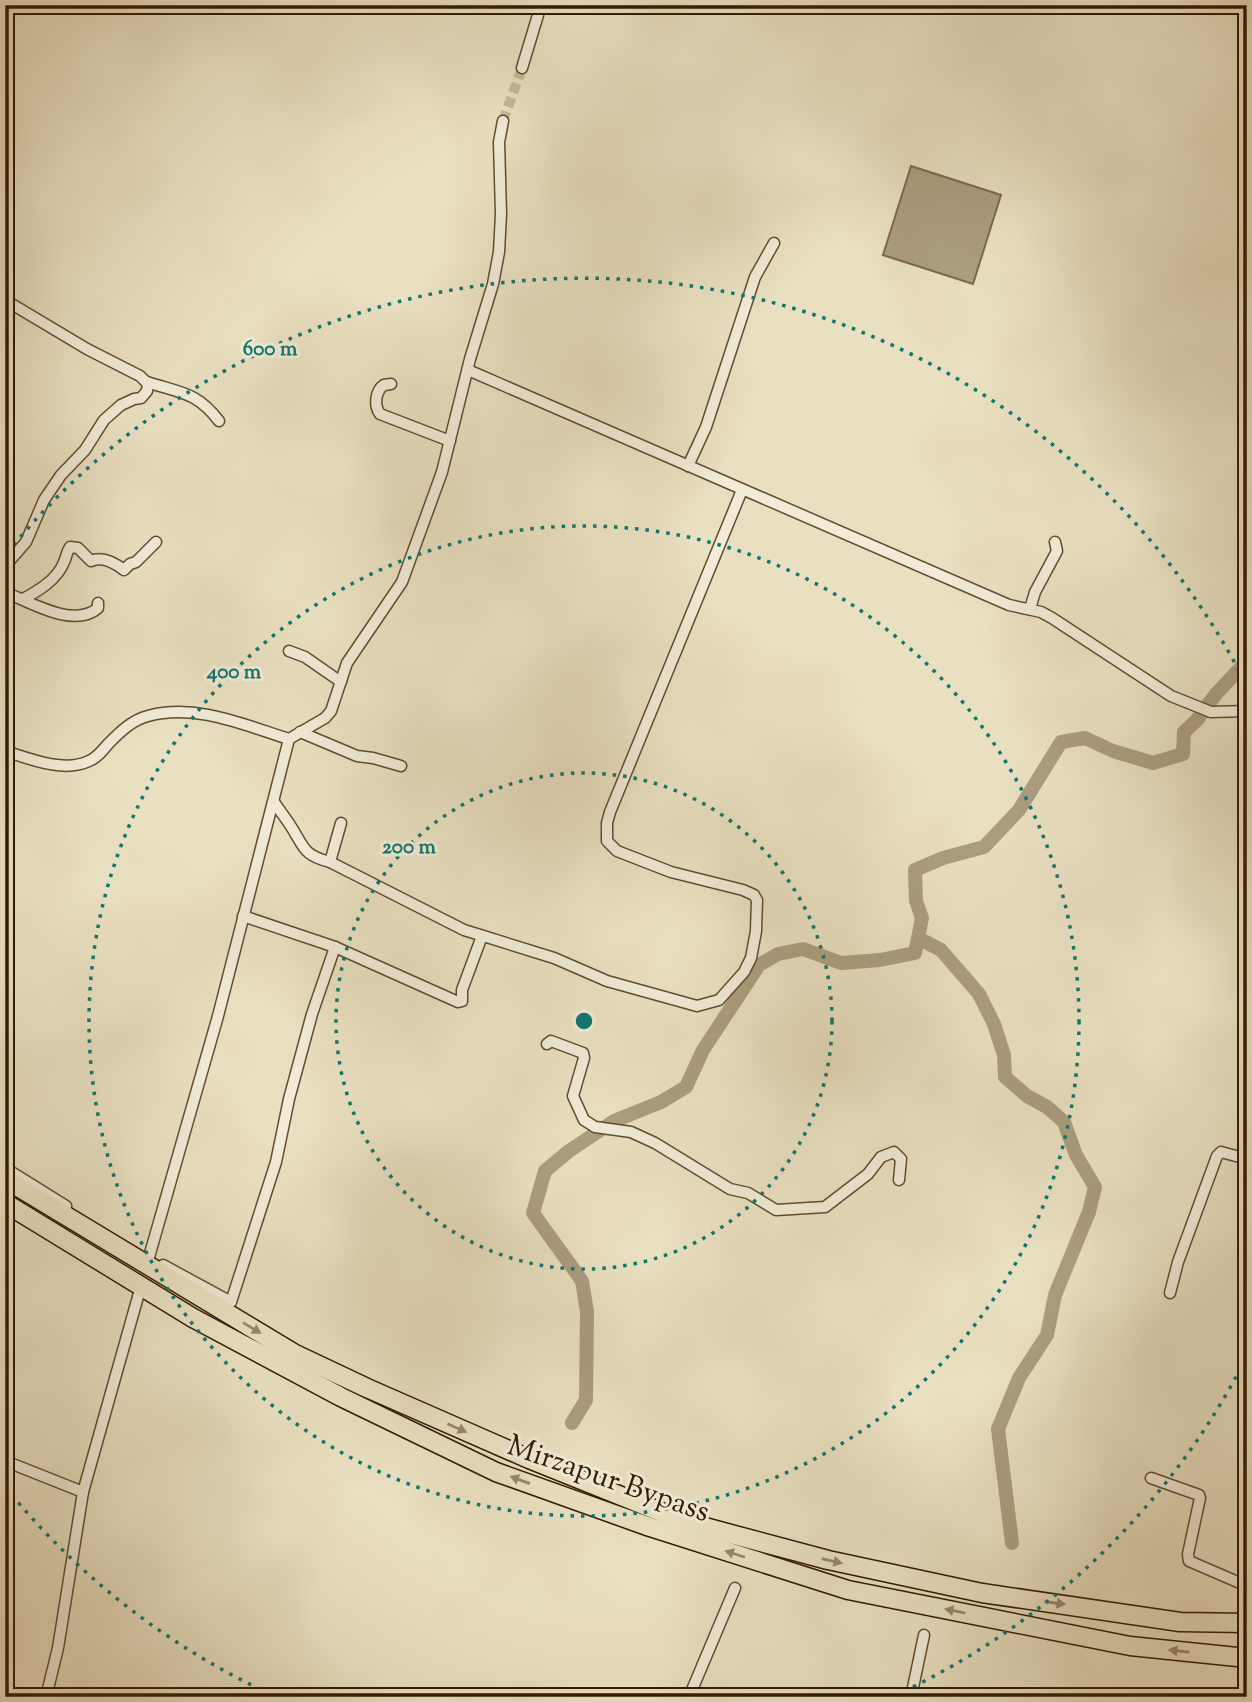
<svg xmlns="http://www.w3.org/2000/svg" width="1252" height="1702" viewBox="0 0 1252 1702" font-family="'Sorts Mill Goudy',serif">
  <rect width="100%" height="100%" fill="#e9e0c1"/>
  <filter id="stains"><feTurbulence type="fractalNoise" baseFrequency=".00286" numOctaves="4"/><feColorMatrix values="0 0 0 0 .2 0 0 0 0 .09 0 0 0 0 .02 0 0 0 .5 -.17"/></filter>
  <radialGradient id="worn" r=".72"><stop offset=".6" stop-color="#630" stop-opacity="0"/><stop offset="1" stop-color="#630" stop-opacity=".3"/></radialGradient>
  <path fill="#ab9d7f" stroke="#7b694c" stroke-width="2" d="M911,166l90,29 -28,89 -90,-29z"/>
  <g fill="none" stroke-linecap="round" stroke-linejoin="round">
    <g stroke="#ab9d7f" stroke-width="14">
      <path d="M918,938l23,12 38,44 15,30 10,31 1,22 22,19 20,11 17,15 12,33 19,32 -6,25 -34,83 -8,40 -28,43 -21,51 14,114"/>
      <path d="M572,1423l14,-23 1,-88 -5,-31 -49,-68 12,-42 24,-20 45,-30 47,-19 25,-15 17,-37 56,-85 19,-11 25,-5 38,14 39,-3 35,-7 7,-35 -6,-17 -1,-31 28,-12 41,-11 35,-37 42,-68 24,-4 28,13 40,12 30,-9 1,-22 13,-12 19,-26 31,-33"/>
    </g>
    <path stroke="#c4b89a" stroke-width="10" stroke-dasharray="10 5" stroke-linecap="butt" d="M503,121l19,-53"/>
    <g stroke="#604c30" stroke-width="13">
      <g id="street">
        <path d="M522,68l19,-63"/>
        <path d="M5,300l82,49 53,27 8,8 -1,7 -6,7 -7,1 -13,6 -17,15 -19,30 -24,25 -17,25 -18,42 -21,24"/>
        <path d="M468,370l541,235 32,7 11,6 119,78 40,16 36,-1"/>
        <path d="M147,382c34,11 50,10 72,39"/>
        <path d="M391,384l-7,1c-9,6 -10,21 -4,29l70,27"/>
        <path d="M688,466l18,-39 49,-150 19,-34"/>
        <path d="M5,592c25,10 69,37 93,16v-5"/>
        <path d="M23,599c15,-8 34,-19 41,-37 3,-6 2,-9 6,-15l8,1 13,13c11,-5 24,2 33,9l6,-6 6,-2 20,-20"/>
        <path d="M1030,609l5,-17 22,-41 -2,-9"/>
        <path d="M289,651l16,6 36,25"/>
        <path d="M300,732l57,24 16,2 28,8"/>
        <path d="M5,751c25,8 59,22 84,10 8,-3 14,-11 20,-18 11,-11 23,-23 39,-27 48,-13 96,9 141,23"/>
        <path d="M274,802c5,8 11,15 16,23 14,21 12,30 40,37l134,68 90,28 53,23 90,25 22,-6 25,-28 7,-14 5,-27 1,-31 -3,-5 -11,-5 -72,-18 -54,-21 -10,-10v-18l3,-11 132,-322"/>
        <path d="M330,862l11,-39"/>
        <path d="M243,916l92,31 123,55 4,-1v-11l20,-54"/>
        <path d="M547,1044l4,-3 32,12 1,5 -11,38 11,24 11,7 36,5 24,11 75,46 18,4 28,17 49,-3 43,-33 13,-17 13,-5 7,7 -2,21"/>
        <path d="M5,1168l61,38"/>
        <path d="M149,1257l69,-241 71,-277 36,-21 6,-7 16,-48 55,-81 40,-110 28,-113 23,-75 6,-32 2,-38 -2,-72 4,-21"/>
        <path d="M163,1265l68,37 45,-140 13,-63 23,-85 23,-67"/>
        <path d="M1170,1293l8,-31 39,-106 4,-4 26,7"/>
        <path d="M5,1461l78,31"/>
        <path d="M1151,1478l48,17 1,3 -12,56 1,7 58,25"/>
        <path d="M46,1697l12,-49 25,-156 58,-206"/>
        <path d="M689,1697l46,-109"/>
        <path d="M911,1697l13,-62"/>
      </g>
    </g>
    <g stroke="#321a00" stroke-width="21">
      <g id="highway">
        <path d="M5,1179l290,175 72,34 162,71 157,63 142,38 154,33 198,29 67,1"/>
        <path d="M5,1203l188,115 148,79 155,75 154,55 198,63 282,56 117,12"/>
      </g>
    </g>
    <use href="#street" stroke="#f1ebd7" stroke-width="10"/>
    <use href="#highway" stroke="#e9e0c1" stroke-width="18"/>
  </g>
  <defs><path id="oneway-solid" d="M-6-.8H1V-3.2L6.5 0L1 3.2V.8H-6Z" transform="scale(1.75)"/></defs>
  <g fill="#97876a">
    <use href="#oneway-solid" transform="translate(252 1328) rotate(31)"/>
    <use href="#oneway-solid" transform="translate(457 1428) rotate(24)"/>
    <use href="#oneway-solid" transform="translate(520 1480) rotate(-160)"/>
    <use href="#oneway-solid" transform="translate(735 1554) rotate(-162)"/>
    <use href="#oneway-solid" transform="translate(832 1561) rotate(13)"/>
    <use href="#oneway-solid" transform="translate(1055 1603) rotate(8)"/>
    <use href="#oneway-solid" transform="translate(955 1611) rotate(-168)"/>
    <use href="#oneway-solid" transform="translate(1179 1651) rotate(-174)"/>
  </g>
  <g fill="none" stroke="#0f766e" stroke-width="3.5" stroke-dasharray="3.5 7">
    <circle cx="584" cy="1021" r="248"/>
    <circle cx="584" cy="1021" r="495"/>
    <path d="M1246 1358A743 743 0 0 1 898 1694M270 1694A743 743 0 0 1 7 1489M7 553A743 743 0 0 1 1246 684"/>
  </g>
  <g text-anchor="middle" dominant-baseline="central" stroke-width="6" stroke-linejoin="round" paint-order="stroke">
    <g font-size="30" fill="#321a00" stroke="#f1ebd7">
      <text transform="translate(608 1480) rotate(19)">Mirzapur Bypass</text>
    </g>
  </g>
  <circle cx="584" cy="1021" r="10" fill="#0f766e" stroke="#f1ebd7" stroke-width="3.5"/>
  <g font-size="21" text-anchor="middle" font-weight="bold" fill="#0f766e" stroke="#f1ebd7" stroke-width="6" stroke-linejoin="round" paint-order="stroke">
    <text x="270" y="355">600 m</text>
    <text x="234" y="678">400 m</text>
    <text x="409" y="853">200 m</text>
  </g>
  <rect width="1252" height="1702" fill="none" stroke="#e9e0c1" stroke-width="28"/>
  <rect x="7" y="7" width="1238" height="1688" fill="none" stroke="#321a00" stroke-width="3.5"/>
  <rect x="14" y="14" width="1224" height="1674" fill="none" stroke="#321a00" stroke-width="2"/>
  <rect width="100%" height="100%" filter="url(#stains)"/>
  <rect width="100%" height="100%" fill="url(#worn)"/>
</svg>
